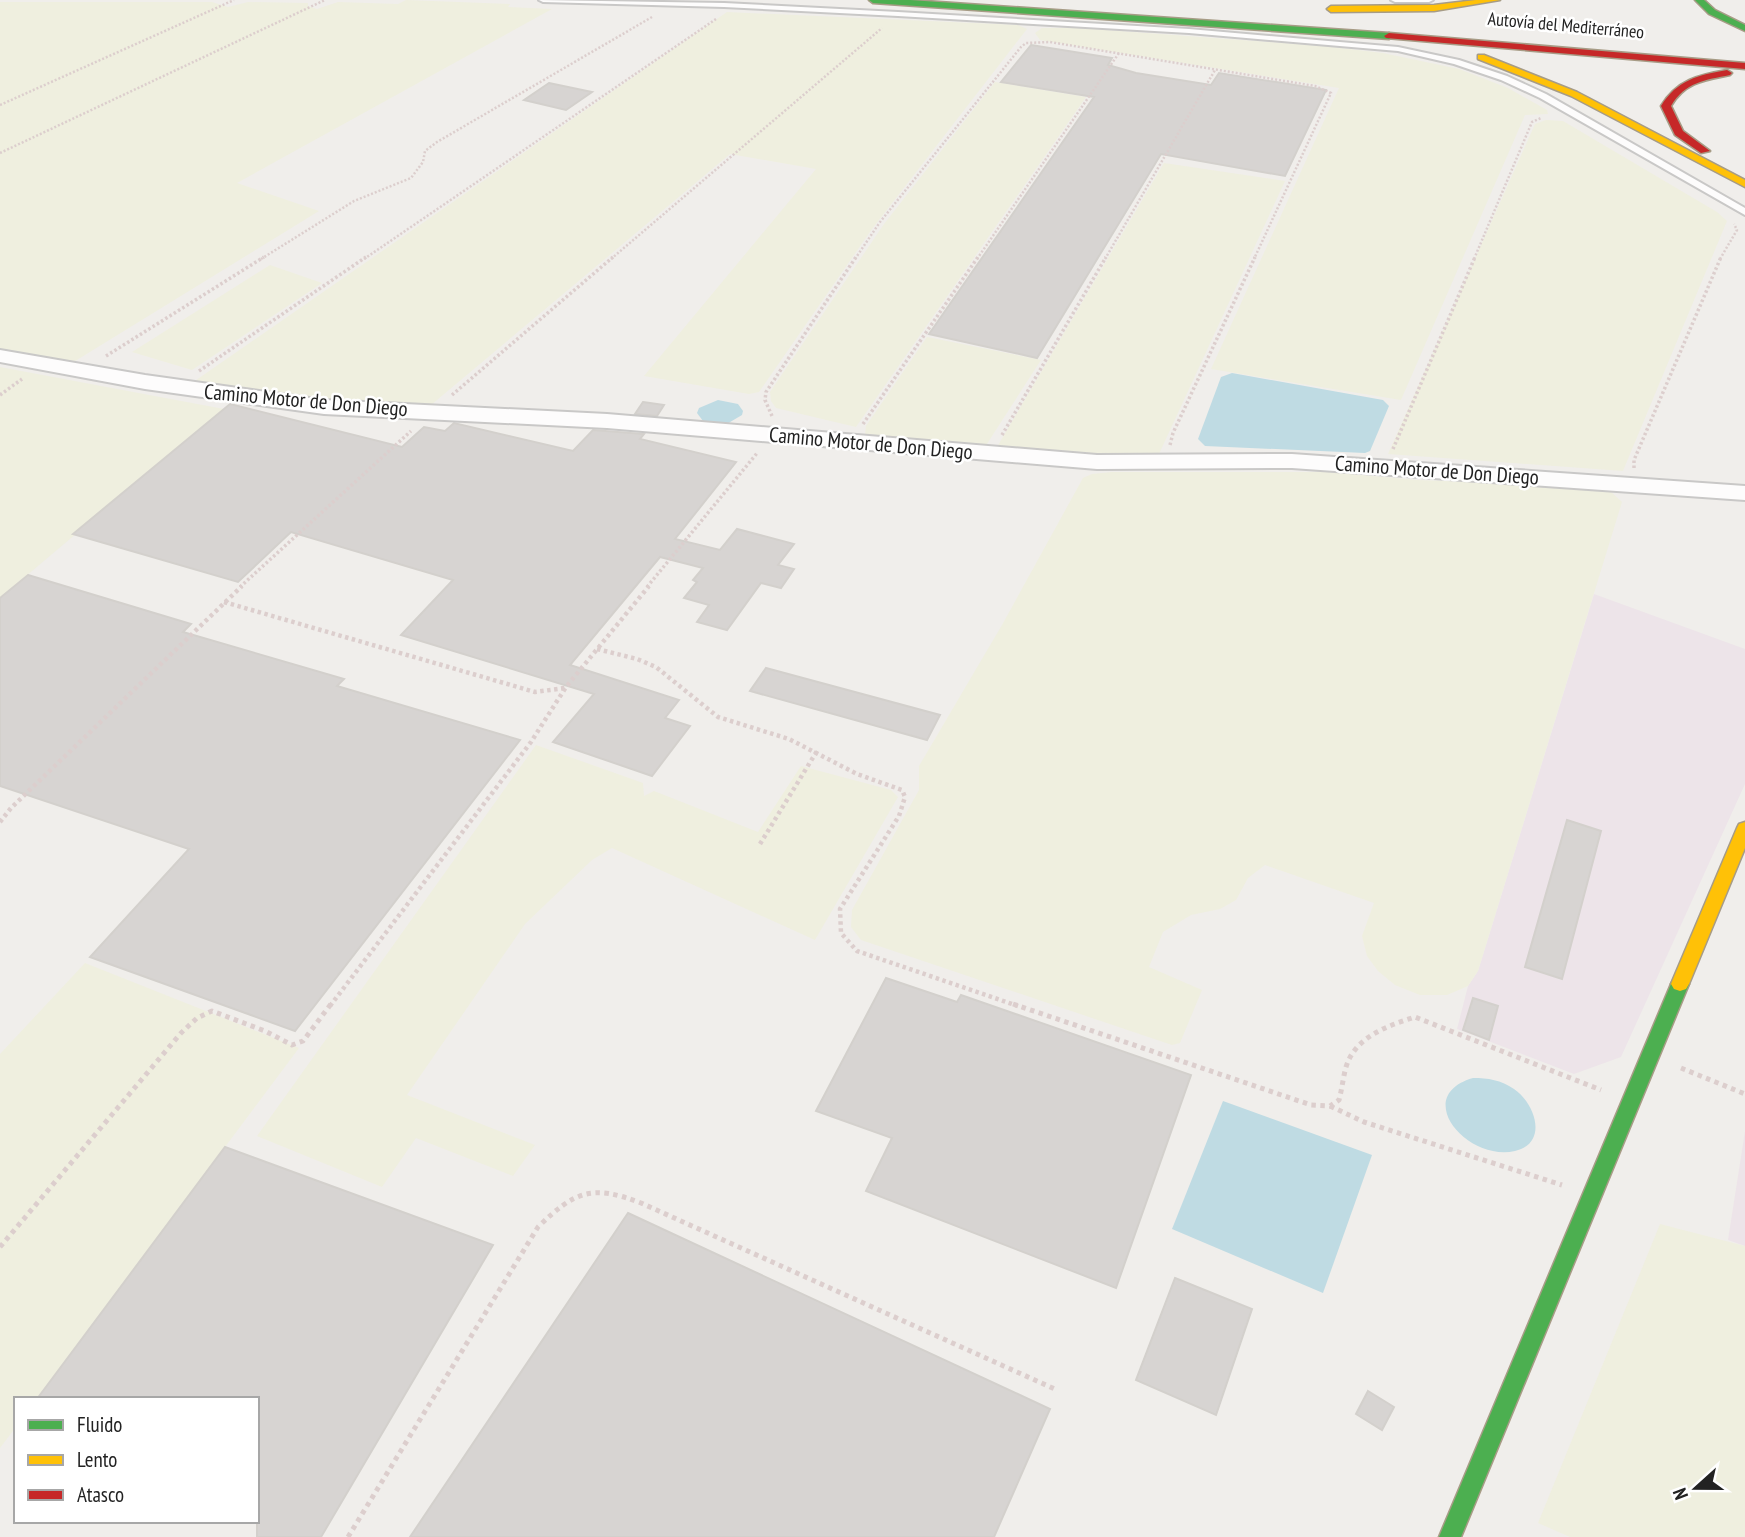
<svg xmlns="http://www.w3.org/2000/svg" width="1745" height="1537" viewBox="0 0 1745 1537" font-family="'PT Sans Narrow',sans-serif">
  <rect width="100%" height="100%" fill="#f0eeeb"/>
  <g fill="#ede4e9">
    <path d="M1594,594l151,55v135l-124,273 -47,17 -117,-45 11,-43 10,-15z"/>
    <path d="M1745,1131v115l-17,-6z"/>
  </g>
  <g fill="#efefdf">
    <path d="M406,0l104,4 -2,3 44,2 -315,174 82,28 -247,152 -72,-14v-347h212l16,5 20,-5 60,1v3l9,3 21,-7 60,2z"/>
    <path d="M727,12l291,13 9,4 -155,200 -113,163 -10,2 -105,-18 172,-207 -86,-15 -299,251 -140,-7 -102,-13z"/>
    <path d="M1042,28h37l245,18 59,7 76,16 49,19 39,22 1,4 -23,1 -124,285 -190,-31 128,-281 -299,-48 -5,-7z"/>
    <path d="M995,82l91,15 -230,330 -80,-19 -5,-7 -1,-9 114,-168z"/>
    <path d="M1546,120l17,1 154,91 10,9 -104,250 -235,-17 147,-330z"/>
    <path d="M1164,163l121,18 -126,273h-88l-74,-7z"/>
    <path d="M270,265l52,18 -130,87 -60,-18z"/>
    <path d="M927,337l114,23 -56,87 -120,-13 1,-8z"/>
    <path d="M0,367l224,42 -224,189z"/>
    <path d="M1112,472h216l89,8 163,6 30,5 12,11 -144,469 -10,15 -21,9h-27l-25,-10 -17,-14 -11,-15 -5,-20 12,-33 -109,-38 -17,13 -12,22 -16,9 -29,6 -28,17 -14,35 53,23 -22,53 -8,2 -311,-105 -10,-13 1,-17 67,-120v-24l83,-141 81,-147 9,-4z"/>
    <path d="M536,745l107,38 1,13 10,-5 104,41 43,-66 90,24 7,7 -83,143 -203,-92 -20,12 -67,64 -118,171 128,50 -22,31 -97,-38 -34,49 -125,-51z"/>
    <path d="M85,963l214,85 -262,351h-21v28l-16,21v-394z"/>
    <path d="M1660,1224l85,22v291h-175l-32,-14z"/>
  </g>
  <g fill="#bfdbe3">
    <path d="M1232,373l151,27 6,6 -19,45 -5,2 -160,-7 -7,-7 23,-62z"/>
    <path d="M718,400l20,4 5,7 -1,4 -17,10 -22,-4 -6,-8 2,-5z"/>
    <path d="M1473,1078c15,0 28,2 41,11 21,14 35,54 1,62 -48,11 -104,-55 -42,-73z"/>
    <path d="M1223,1101l149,54 -49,138 -151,-64z"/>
  </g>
  <g fill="#d7d4d2" stroke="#d3d0cc" stroke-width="2">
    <path d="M1031,45l81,13 -4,7 28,8 75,12 8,-12 107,17 -41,86 -124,-22 -124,204 -108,-24 165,-237 -93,-15z"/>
    <path d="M549,83l43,9 -26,18 -42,-10z"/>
    <path d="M643,402l21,3 -7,11 -22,-2z"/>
    <path d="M230,404l172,43 22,-20 21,4 9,-8 119,28 20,-21 51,4 -4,5 96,23 -61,77 45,11 17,-21 57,15 -16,21 16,4 -13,19 -20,-5 -34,47 -30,-8 12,-17 -25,-7 13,-16 -4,-2 10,-12 -43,-11 -90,108 109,35 -14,18 25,8 -38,50 -99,-34 41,-48 -193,-59 52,-55 -162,-48 -53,50 -165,-48z"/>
    <path d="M28,575l163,49 -8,8 161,47 -7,7 183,54 -225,291 -205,-74 99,-108 -189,-63v-188z"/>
    <path d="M766,668l174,47 -13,25 -177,-49z"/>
    <path d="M1567,820l34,11 -39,148 -37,-12z"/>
    <path d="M886,978l71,24 4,-7 230,80 -75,213 -250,-97 26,-53 -76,-27z"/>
    <path d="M1473,998l25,8 -9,34 -26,-10z"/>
    <path d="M225,1147l268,98 -172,292h-64v-138h-220z"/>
    <path d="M628,1213l422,196 -56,128h-584z"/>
    <path d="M1175,1278l77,31 -36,106 -80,-35z"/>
    <path d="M1368,1391l26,16 -12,23 -26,-16z"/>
  </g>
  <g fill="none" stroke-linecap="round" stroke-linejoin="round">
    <g stroke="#c9c8c7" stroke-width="4">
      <g id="lane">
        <path d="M539,0l185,3 174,9 291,17 209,18 61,13 48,16 39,18 199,114v7l-205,-117 -39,-18 -47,-16 -56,-13 -209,-18 -291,-17 -174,-9 -181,-5z"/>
        <path d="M1391,0h42l-4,2h-34z"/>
      </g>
    </g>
    <g stroke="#c9c8c7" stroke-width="4">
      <path id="street" d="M0,350l145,25 179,25 283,14 490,41 195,-1 453,32v14l-453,-32 -195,1 -490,-41 -283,-14 -179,-25 -145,-27z"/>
    </g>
    <g stroke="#a79c86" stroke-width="3">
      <g id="fast">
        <path d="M869,0h41l479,33 5,3 -5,3 -516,-36z"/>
        <path d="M1695,0h9l11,10 30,15v6l-36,-17z"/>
        <path d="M1680,977l6,2 3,5 -228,553h-22l232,-553 3,-5z"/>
      </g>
    </g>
    <g stroke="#a79c86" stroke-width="3">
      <g id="slow">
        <path d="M1476,0h24l-66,11 -103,1 -4,-3 4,-3 103,-1z"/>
        <path d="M1478,55h6l93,37 168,88v7l-174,-91 -93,-37z"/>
        <path d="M1745,822v26l-56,136 -3,5 -6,2 -6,-2 -3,-5 66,-156 2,-4z"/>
      </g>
    </g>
    <g stroke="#a79c86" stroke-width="3">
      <g id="jam">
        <path d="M1389,33l356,30v6l-359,-31 -2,-2z"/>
        <path d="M1727,70l5,3 -2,2c-25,5 -45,7 -59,31l12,25 27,20 -9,2 -26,-18 -14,-29c16,-26 37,-31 66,-36z"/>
      </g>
    </g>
    <g stroke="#dccecd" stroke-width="2.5" stroke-dasharray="2 2" stroke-linecap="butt">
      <path d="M0,105l234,-105"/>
      <path d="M0,153l325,-153"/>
      <path d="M261,259l93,-58 57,-23 12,-16 2,-11 12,-9 215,-125"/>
      <path d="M364,259l352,-240"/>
      <path d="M611,259l271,-231"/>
      <path d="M855,259l25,-37 141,-175 5,-4 24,-1 265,44 16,7 -77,166"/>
      <path d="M977,259l142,-206"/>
      <path d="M1105,259l110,-189"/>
      <path d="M1474,259l58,-137 9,-4"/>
      <path d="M1720,259l17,-29 -3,-6"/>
    </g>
    <g stroke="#dccecd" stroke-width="3.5" stroke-dasharray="2.5 2.5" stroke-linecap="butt">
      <path d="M106,356l158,-99"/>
      <path d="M199,371l167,-114"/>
      <path d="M0,395l22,-16"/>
      <path d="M452,395l161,-138"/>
      <path d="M772,416l-7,-16 1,-8 90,-135"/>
      <path d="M863,424l115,-167"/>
      <path d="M1002,435l104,-178"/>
      <path d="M1170,445l3,-12 82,-176"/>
      <path d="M1393,449l82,-192"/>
      <path d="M1634,468v-8l87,-203"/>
      <path d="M240,587l171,-156"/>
      <path d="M647,587l111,-135"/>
    </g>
    <g stroke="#dccecd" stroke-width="4.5" stroke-dasharray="3.5 3.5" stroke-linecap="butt">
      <path d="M224,602l311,90 30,-4"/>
      <path d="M597,649l40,10 19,8 62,50 71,22 68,35 45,16 3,7 -6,19 -59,93 1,24 16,18 161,55"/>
      <path d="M0,822l11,-14 231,-222"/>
      <path d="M760,844l57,-93"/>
      <path d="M330,1006l201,-264 35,-55 83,-101"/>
    </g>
    <g stroke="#dccecd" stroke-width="5" stroke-dasharray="4.5 4.5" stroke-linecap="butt">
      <path d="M1013,1004l298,101 19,1 9,-6c3,-11 4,-22 7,-33 9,-30 41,-41 69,-50l186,73"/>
      <path d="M1681,1068l64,26"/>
      <path d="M1330,1106l34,16 198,63"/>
      <path d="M0,1247l181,-214 16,-15 15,-7 53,20 27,14 11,-4 28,-37"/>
      <path d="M348,1537l190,-310c37,-36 54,-43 103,-24l416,187"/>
    </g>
    <use href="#lane" fill="#fdfcfc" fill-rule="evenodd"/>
    <use href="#street" fill="#fdfcfc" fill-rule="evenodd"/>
    <use href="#fast" fill="#4caf50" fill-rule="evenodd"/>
    <use href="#slow" fill="#ffc107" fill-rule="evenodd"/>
    <use href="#jam" fill="#c62828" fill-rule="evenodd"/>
  </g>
  <g text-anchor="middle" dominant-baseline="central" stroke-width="5" stroke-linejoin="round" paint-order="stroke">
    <g font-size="18" fill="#222" stroke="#fff">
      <text transform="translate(1566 25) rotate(5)">Autovía del Mediterráneo</text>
    </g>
    <g font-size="21" fill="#222" stroke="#fff">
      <text transform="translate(306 400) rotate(5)">Camino Motor de Don Diego</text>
      <text transform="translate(871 443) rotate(5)">Camino Motor de Don Diego</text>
      <text transform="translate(1437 470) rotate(4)">Camino Motor de Don Diego</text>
    </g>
  </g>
  <rect x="14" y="1397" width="245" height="126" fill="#ffffff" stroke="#a7a7a7" stroke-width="2"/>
  <rect x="28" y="1420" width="35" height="10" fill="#4caf50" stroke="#a7a7a7" stroke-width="2"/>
  <text x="77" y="1432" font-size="21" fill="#222222">Fluido</text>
  <rect x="28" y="1455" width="35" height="10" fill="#ffc107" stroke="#a7a7a7" stroke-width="2"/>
  <text x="77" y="1467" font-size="21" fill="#222222">Lento</text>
  <rect x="28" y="1490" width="35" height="10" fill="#c62828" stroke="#a7a7a7" stroke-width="2"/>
  <text x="77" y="1502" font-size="21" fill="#222222">Atasco</text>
  <g transform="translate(1696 1488) rotate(249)" stroke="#ffffff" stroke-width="5" paint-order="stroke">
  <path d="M0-5L12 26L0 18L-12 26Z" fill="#222222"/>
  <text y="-10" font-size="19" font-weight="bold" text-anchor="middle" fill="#222222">N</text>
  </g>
</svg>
